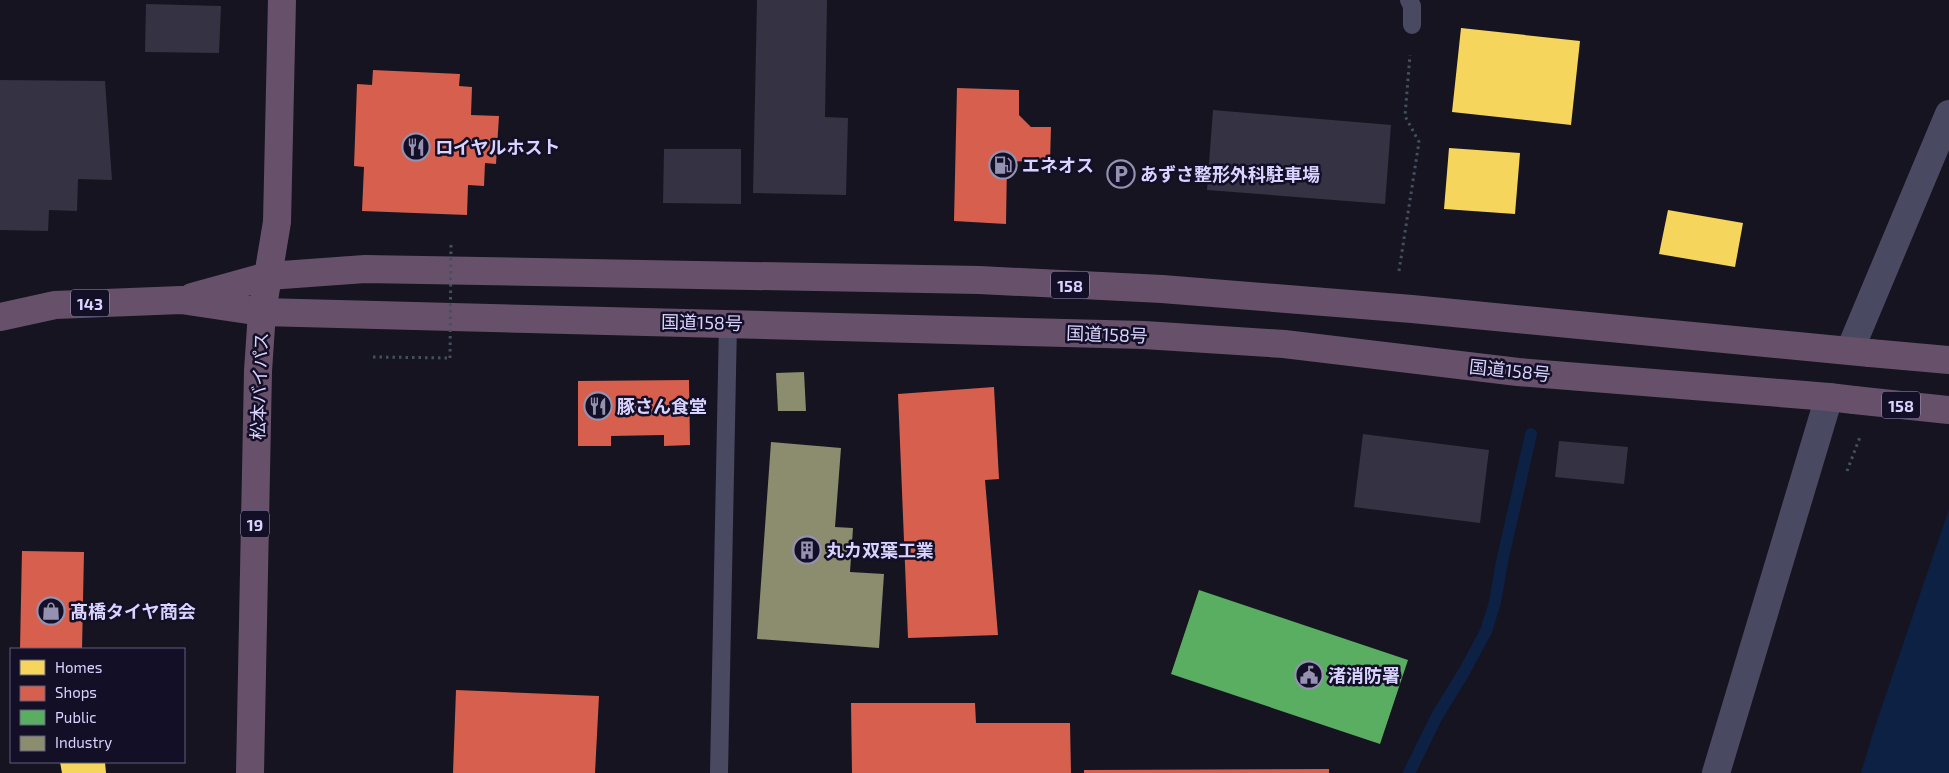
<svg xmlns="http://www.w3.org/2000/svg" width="1949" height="773" viewBox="0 0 1949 773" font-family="'Exo 2','Noto Sans JP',sans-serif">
  <rect width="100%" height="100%" fill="#161421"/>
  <path fill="#0d2144" d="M1949,509v264h-88l13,-43z"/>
  <g fill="#f6d55c">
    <path d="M1461,28l119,13 -9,84 -119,-13z"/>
    <path d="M1449,148l71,5 -5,61 -71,-5z"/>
    <path d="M1668,210l75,13 -8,44 -76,-13z"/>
    <path d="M60,762h45l1,11h-44z"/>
  </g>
  <g fill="#d6604d">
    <path d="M373,70l87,4 -1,12 13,1 -1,28 28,1 -3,48 -11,-1 -1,23 -16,-1 -1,30 -105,-4 2,-44 -10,-1 3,-82 15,1z"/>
    <path d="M957,88l62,2v25l12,12h20l-1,35 -43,-1 -1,63 -52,-3z"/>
    <path d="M689,380l1,65 -26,1v-11l-53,1v10h-33v-65z"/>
    <path d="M994,387l5,92 -14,1 13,155 -90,3 -10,-244z"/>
    <path d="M22,551l62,1 -2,97h-62z"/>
    <path d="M456,690l143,6 -4,77h-142z"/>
    <path d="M851,703h124l1,20h94l1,50h-219z"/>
    <path d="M1329,769v4h-245v-3z"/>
  </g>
  <path fill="#5aae61" d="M1199,590l209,70 -28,84 -209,-70z"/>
  <g fill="#8c8c6e">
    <path d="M804,372l2,39h-28l-2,-38z"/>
    <path d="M771,442l70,6 -6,79 18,1 -3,44 34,2 -5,74 -122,-9z"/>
  </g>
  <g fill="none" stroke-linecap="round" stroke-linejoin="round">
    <path stroke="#0d2144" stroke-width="12" d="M1409,773l28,-57 27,-44 22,-41 9,-29 7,-40 29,-128"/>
  </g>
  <g fill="#343243">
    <path d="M757,0h70l-2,117 23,1 -2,77 -93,-2z"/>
    <path d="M146,4l75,2 -2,47 -74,-1z"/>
    <path d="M0,80l105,1 7,99 -34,-1 -1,32 -28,-1 -1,21 -48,-1z"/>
    <path d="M1213,110l178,15 -6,79 -178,-14z"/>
    <path d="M664,149h77v55l-78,-1z"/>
    <path d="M1363,434l126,16 -9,73 -126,-16z"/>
    <path d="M1559,441l69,6 -4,37 -69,-7z"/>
  </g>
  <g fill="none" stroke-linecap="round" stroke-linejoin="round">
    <g stroke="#44505f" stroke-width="3" stroke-dasharray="2.5 4" stroke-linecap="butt">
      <path d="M1399,271l20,-129 -14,-26 5,-61"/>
      <path d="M373,357l77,1"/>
      <path d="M1847,471l13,-34"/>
    </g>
    <g stroke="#4a4962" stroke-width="18">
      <path d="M1409,0l3,6v19"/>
      <path d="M719,773l9,-450"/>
    </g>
    <g stroke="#4a4962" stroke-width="28">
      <path d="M1850,350l99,-236"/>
      <path d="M1716,773l113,-376"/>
    </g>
    <g stroke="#67516a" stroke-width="28">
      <path d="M192,297l76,-21 97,-7 614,11 183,9 250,20 458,44"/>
      <path d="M0,317l55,-12 126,-5 81,12 882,23 140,9 234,28 311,25 25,3"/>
      <path d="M250,773l8,-402 4,-59 15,-90 5,-222"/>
    </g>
    <path stroke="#44505f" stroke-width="3" stroke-dasharray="2.5 4" stroke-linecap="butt" d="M450,358l1,-116"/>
    <g stroke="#67516a" stroke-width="28">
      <path d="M1870,353l79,7"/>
      <path d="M1854,400l95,10"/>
    </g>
  </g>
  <defs>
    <g id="restaurant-ring" transform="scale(1.4375)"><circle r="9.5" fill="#130f26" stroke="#9591b1" stroke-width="1.5"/><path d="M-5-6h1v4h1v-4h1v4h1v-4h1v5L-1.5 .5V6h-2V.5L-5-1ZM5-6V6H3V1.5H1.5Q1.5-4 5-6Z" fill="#9591b1"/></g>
    <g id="fuel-ring" transform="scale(1.4375)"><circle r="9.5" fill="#130f26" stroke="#9591b1" stroke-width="1.5"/><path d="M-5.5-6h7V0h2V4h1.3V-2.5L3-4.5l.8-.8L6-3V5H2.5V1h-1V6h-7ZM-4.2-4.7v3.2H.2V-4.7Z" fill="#9591b1"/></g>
    <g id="parking-ring" transform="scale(1.4375)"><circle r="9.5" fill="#130f26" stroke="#9591b1" stroke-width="1.5"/><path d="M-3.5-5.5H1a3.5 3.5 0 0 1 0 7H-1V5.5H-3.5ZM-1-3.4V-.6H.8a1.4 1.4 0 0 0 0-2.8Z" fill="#9591b1"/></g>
    <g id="building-ring" transform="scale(1.4375)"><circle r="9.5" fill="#130f26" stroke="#9591b1" stroke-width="1.5"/><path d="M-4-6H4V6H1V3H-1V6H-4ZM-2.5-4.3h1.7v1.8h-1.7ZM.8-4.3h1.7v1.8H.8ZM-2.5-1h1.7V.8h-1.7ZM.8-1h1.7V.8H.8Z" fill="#9591b1"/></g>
    <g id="shop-ring" transform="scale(1.4375)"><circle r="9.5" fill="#130f26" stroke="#9591b1" stroke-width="1.5"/><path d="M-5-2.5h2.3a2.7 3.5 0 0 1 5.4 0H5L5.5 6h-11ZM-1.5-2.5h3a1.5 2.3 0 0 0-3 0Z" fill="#9591b1"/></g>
    <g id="civic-ring" transform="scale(1.4375)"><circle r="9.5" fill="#130f26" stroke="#9591b1" stroke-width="1.5"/><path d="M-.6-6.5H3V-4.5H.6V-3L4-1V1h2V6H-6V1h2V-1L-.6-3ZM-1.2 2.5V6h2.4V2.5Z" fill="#9591b1"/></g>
  </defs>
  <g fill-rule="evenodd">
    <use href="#restaurant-ring" x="416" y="147"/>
    <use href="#fuel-ring" x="1003" y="165"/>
    <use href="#parking-ring" x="1121" y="174"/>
    <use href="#restaurant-ring" x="598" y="406"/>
    <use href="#building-ring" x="807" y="550"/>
    <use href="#shop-ring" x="51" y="611"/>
    <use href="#civic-ring" x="1309" y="675"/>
  </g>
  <g text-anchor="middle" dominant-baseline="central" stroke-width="5" stroke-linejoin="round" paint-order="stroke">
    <g fill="#130f26" stroke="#9e99be" stroke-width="1">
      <rect x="1051" y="271.5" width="38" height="27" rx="4"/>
      <rect x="71" y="289.5" width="38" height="27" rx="4"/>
      <rect x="1882" y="391.5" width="38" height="27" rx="4"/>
      <rect x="241" y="510.5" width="28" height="27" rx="4"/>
    </g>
    <g font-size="16" font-weight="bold" fill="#d9d4ff">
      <text x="1070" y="285">158</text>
      <text x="90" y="303">143</text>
      <text x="1901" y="405">158</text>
      <text x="255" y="524">19</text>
    </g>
    <g font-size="18" font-weight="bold" fill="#d9d4ff" stroke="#130f26" text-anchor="start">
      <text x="435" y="147">ロイヤルホスト</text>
      <text x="1022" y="165">エネオス</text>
      <text x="1140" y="174">あずさ整形外科駐車場</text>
      <text x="617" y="406">豚さん食堂</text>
      <text x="826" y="550">丸カ双葉工業</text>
      <text x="70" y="611">髙橋タイヤ商会</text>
      <text x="1328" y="675">渚消防署</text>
    </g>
    <g font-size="18" fill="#d9d4ff" stroke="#130f26">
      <text transform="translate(702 322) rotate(1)">国道158号</text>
      <text transform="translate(1107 334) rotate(2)">国道158号</text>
      <text transform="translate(1510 370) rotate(6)">国道158号</text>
      <text transform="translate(259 386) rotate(-88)">松本バイパス</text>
    </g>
  </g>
  <rect x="10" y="648" width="175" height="115" fill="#130f26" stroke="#625e7d"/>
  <rect x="20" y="660" width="25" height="15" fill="#f6d55c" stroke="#625e7d"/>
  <text x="55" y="673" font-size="15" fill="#d9d4ff">Homes</text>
  <rect x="20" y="686" width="25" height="15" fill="#d6604d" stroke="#625e7d"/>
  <text x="55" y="698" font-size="15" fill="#d9d4ff">Shops</text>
  <rect x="20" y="710" width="25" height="15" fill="#5aae61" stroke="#625e7d"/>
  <text x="55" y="723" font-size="15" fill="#d9d4ff">Public</text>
  <rect x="20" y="736" width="25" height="15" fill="#8c8c6e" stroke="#625e7d"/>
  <text x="55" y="748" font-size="15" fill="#d9d4ff">Industry</text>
</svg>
